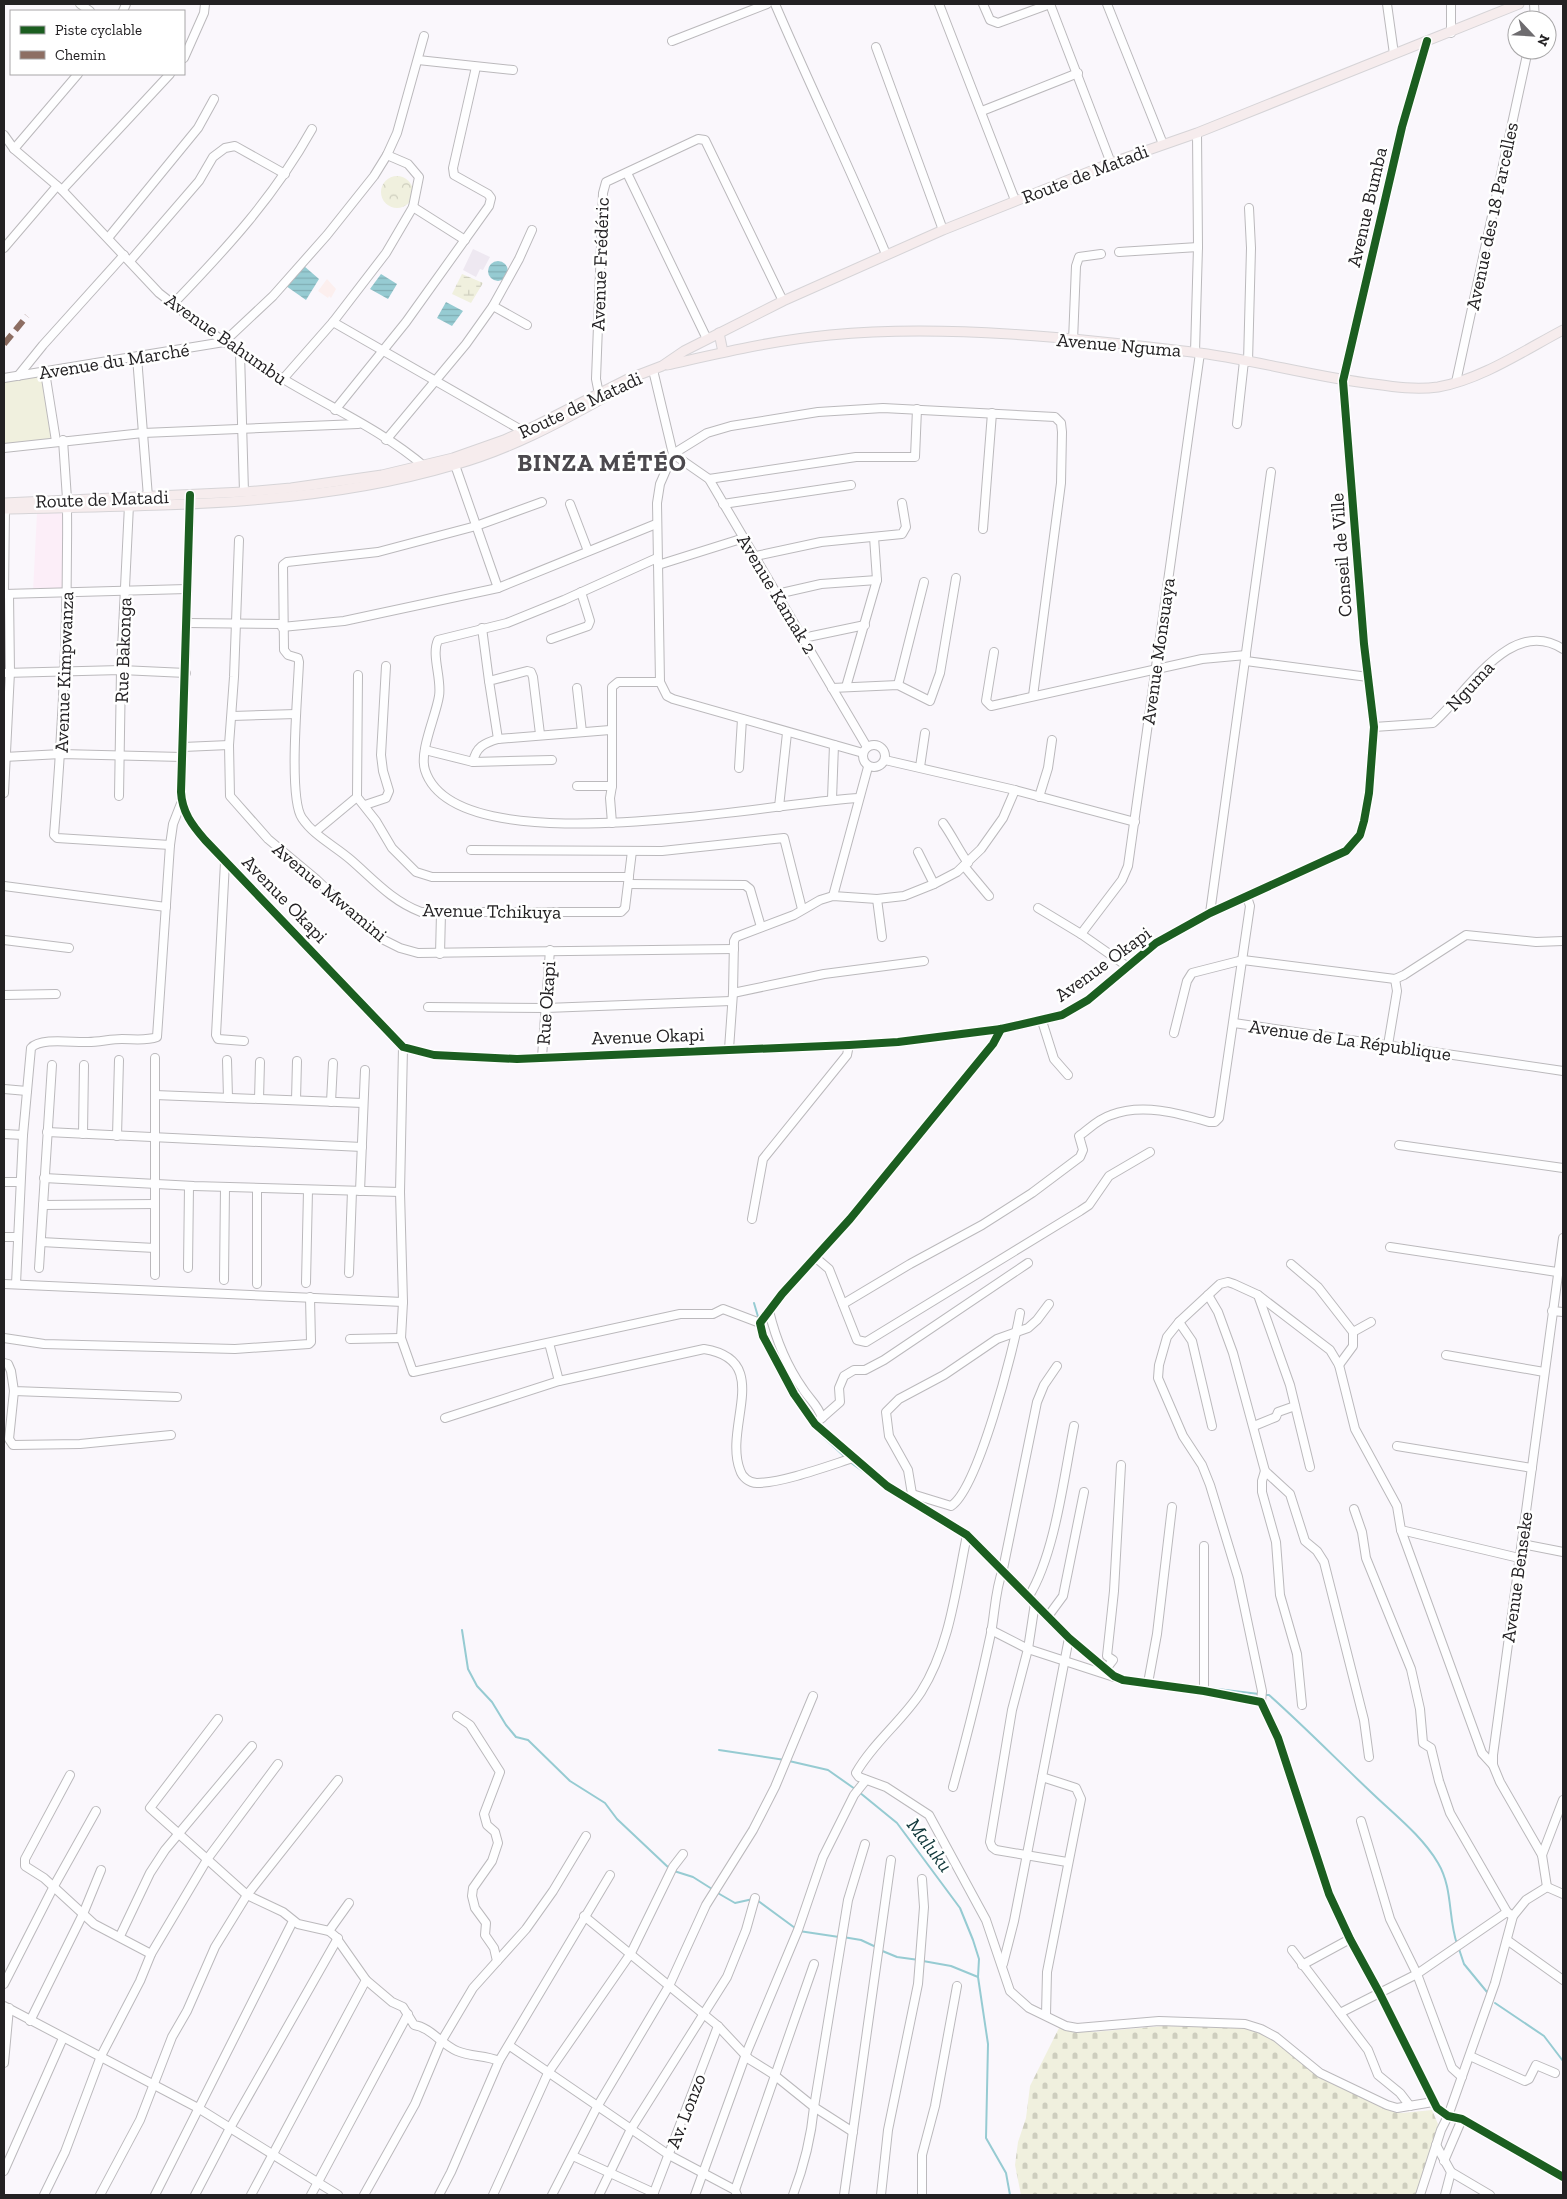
<svg xmlns="http://www.w3.org/2000/svg" width="1567" height="2199" viewBox="0 0 1567 2199" font-family="'Zilla Slab',serif">
  <defs>
    <pattern id="wetland-marsh" width="20" height="14" patternUnits="userSpaceOnUse" patternTransform="scale(1.25)"><rect width="20" height="14" fill="#f0f0de"/><path d="M1 5h8M5 5V1M11 12h8M15 12V8" fill="none" stroke="#cecebe"/></pattern>
    <pattern id="cemetery-stones" width="16" height="16" patternUnits="userSpaceOnUse" patternTransform="scale(1.25)"><rect width="16" height="16" fill="#f0f0de"/><path d="M2 7V4a2 2 0 0 1 4 0v3zM10 15v-3a2 2 0 0 1 4 0v3z" fill="#cecebe"/></pattern>
    <pattern id="park-crowns" width="20" height="18" patternUnits="userSpaceOnUse" patternTransform="scale(1.25)"><rect width="20" height="18" fill="#f0f0de"/><path d="M2 6a3 3 0 1 1 6 0M12 15a3 3 0 1 1 6 0" fill="none" stroke="#cecebe"/></pattern>
    <pattern id="water-rules" width="6" height="5" patternUnits="userSpaceOnUse" patternTransform="scale(1.25)"><rect width="6" height="5" fill="#96cbd2"/><path d="M0 2.5h6" fill="none" stroke="#81aeb4"/></pattern>
  </defs>
  <rect width="100%" height="100%" fill="#faf7fc"/>
  <path fill="#eee8f1" d="M473,249l17,8 -7,13 -3,-1 -4,8 -13,-7z"/>
  <path fill="#fceef8" d="M65,512l-1,79 -31,1 4,-79z"/>
  <path fill="#fcefee" d="M327,279l9,10 -5,9 -2,-2 -1,2 -10,-7z"/>
  <path fill="#f0f0de" d="M43,376l9,63 -48,7v-64z"/>
  <path fill="url(#wetland-marsh)" d="M462,274l21,9 -12,20 -19,-9z"/>
  <path fill="url(#cemetery-stones)" d="M1163,2026l83,2 24,8 58,44 62,30 12,3 30,-3 6,14 -21,71h-396l-6,-30 3,-23 8,-24 4,-32 29,-58 34,4z"/>
  <circle fill="url(#park-crowns)" cx="397" cy="192" r="16"/>
  <g fill="url(#water-rules)">
    <circle cx="498" cy="271" r="10"/>
    <path d="M304,266l15,13 -13,21 -20,-14z"/>
    <path d="M381,274l16,10 -9,15 -18,-10z"/>
    <path d="M446,302l17,9 -11,15 -15,-8z"/>
  </g>
  <g fill="none" stroke-linecap="round" stroke-linejoin="round">
    <g stroke="#96cbd2" stroke-width="2">
      <path d="M754,1303l5,17"/>
      <path d="M819,1433l26,24"/>
      <path d="M850,1462l21,15"/>
      <path d="M462,1630l6,39 9,17 15,16 14,23 10,12 12,3 42,41 35,22 12,16 53,50"/>
      <path d="M1209,1688l50,6"/>
      <path d="M1264,1695h5c36,32 69,66 104,99 23,22 49,42 65,69 15,25 10,55 19,81"/>
      <path d="M719,1750l66,10"/>
      <path d="M789,1761l39,9 27,19"/>
      <path d="M859,1792l38,31 63,85 13,32 6,19 -1,18 10,67 -2,94 20,35 4,22"/>
      <path d="M674,1871l19,6 19,12"/>
      <path d="M716,1892l19,11 18,-4"/>
      <path d="M757,1900l38,28"/>
      <path d="M799,1931l40,6"/>
      <path d="M843,1937l18,3 15,7"/>
      <path d="M1459,1949l5,15 23,28"/>
      <path d="M880,1950l17,7 22,3"/>
      <path d="M923,1961l28,5 27,11"/>
      <path d="M1495,2003l49,33 19,25"/>
    </g>
    <g stroke="#bbb9bc" stroke-width="10">
      <g id="minor">
        <path d="M80,4l10,7"/>
        <path d="M775,4c36,84 76,166 111,250"/>
        <path d="M939,4l76,196"/>
        <path d="M983,4l7,16 8,3 52,-19"/>
        <path d="M1050,4l61,159"/>
        <path d="M1107,4l56,140"/>
        <path d="M1387,4l7,50"/>
        <path d="M1451,4v29"/>
        <path d="M1534,4l1,16"/>
        <path d="M123,11l3,-7"/>
        <path d="M672,41l95,-37"/>
        <path d="M876,47l67,183"/>
        <path d="M184,58l20,-45 1,-9"/>
        <path d="M418,60l95,10"/>
        <path d="M982,111l96,-38"/>
        <path d="M4,135l10,14 48,41 97,103c40,32 82,62 126,87 45,27 100,52 140,87"/>
        <path d="M14,149l64,-75"/>
        <path d="M627,173l80,166"/>
        <path d="M62,190l108,-116"/>
        <path d="M413,207l52,33"/>
        <path d="M108,238l90,-110 16,-29"/>
        <path d="M4,248l53,-62"/>
        <path d="M1119,252l79,-5"/>
        <path d="M130,261l69,-80 14,-24 12,-9 10,-2 50,28"/>
        <path d="M173,304c54,-56 101,-107 139,-175"/>
        <path d="M493,306l34,19"/>
        <path d="M333,322l190,109"/>
        <path d="M1073,341l3,-75 3,-9 22,-3"/>
        <path d="M1195,352l3,-105 -1,-114"/>
        <path d="M240,353l4,139"/>
        <path d="M137,357l11,140"/>
        <path d="M1248,362l3,-114 -2,-40"/>
        <path d="M653,370l20,84 -13,30 -3,19 3,179 7,14 6,3 190,54"/>
        <path d="M45,372l11,69"/>
        <path d="M18,376l25,-31 81,-90"/>
        <path d="M4,378l220,-36 49,-46 54,-61 47,-59 13,-21 10,-22 27,-97"/>
        <path d="M283,379l50,-57 53,-69 27,-46 6,-30 -11,-13 -21,-9"/>
        <path d="M1456,382l72,-332"/>
        <path d="M599,394l-3,-15 7,-186 3,-11 92,-43 7,1 78,161"/>
        <path d="M335,410l71,-88 83,-116 2,-8 -3,-4 -34,-19 -1,-7 23,-101"/>
        <path d="M1237,424l7,-63"/>
        <path d="M63,440l4,59"/>
        <path d="M386,440l80,-96 27,-38 26,-47 13,-29"/>
        <path d="M4,448l139,-15 215,-9"/>
        <path d="M455,465l43,123"/>
        <path d="M709,479l147,-22h59l2,-48"/>
        <path d="M190,500l-9,292c1,20 11,33 24,48l198,207 31,8 83,4 332,-14 49,-3 103,-13 61,-14 26,-15 68,-57 54,-30 136,-62 14,-16 4,-14 5,-28 5,-66 -10,-83 -21,-263 59,-254 25,-86"/>
        <path d="M542,502l-66,24 -98,26 -91,10 -4,3 1,85 4,5 10,3 1,4c-1,29 -11,136 3,156 12,18 33,28 49,42 23,20 41,41 70,52h200l4,-4 7,-57"/>
        <path d="M570,504l18,47"/>
        <path d="M723,504l128,-19"/>
        <path d="M67,506c1,110 -4,219 -13,329l3,3 113,7"/>
        <path d="M983,529l9,-116"/>
        <path d="M239,540l-5,137 -5,68 1,51 38,43 48,40 49,47 17,13 18,9 18,5 316,-4"/>
        <path d="M756,556l65,-14 81,-8 4,-7 -4,-24"/>
        <path d="M657,558l-93,42 -57,23 -69,17c-7,15 4,39 1,56 -3,20 -20,55 -14,74 31,99 353,31 434,28"/>
        <path d="M658,565l86,-27"/>
        <path d="M4,593l1,-84"/>
        <path d="M4,594l183,-5"/>
        <path d="M777,594l44,-10 56,-4"/>
        <path d="M187,623l95,1"/>
        <path d="M282,627l62,-6 154,-33 158,-64"/>
        <path d="M482,628l7,53"/>
        <path d="M803,638l62,-13"/>
        <path d="M551,639l37,-13 2,-5 -9,-29"/>
        <path d="M994,652l-8,49 5,5 211,-47 44,-4"/>
        <path d="M1246,661l122,16"/>
        <path d="M4,673l117,-3 65,3"/>
        <path d="M358,675l-1,122 19,24 16,27 24,24 16,5h197"/>
        <path d="M898,685l26,-103"/>
        <path d="M846,687l31,-107 -3,-43"/>
        <path d="M577,688l5,44"/>
        <path d="M832,688l66,-3 32,16 10,-28 16,-95"/>
        <path d="M232,716l64,-2"/>
        <path d="M1374,727l59,-4c34,-29 77,-108 130,-74"/>
        <path d="M498,739l-9,-58 38,-10 4,1 2,5 7,57"/>
        <circle cx="874" cy="756" r="11"/>
        <path d="M183,747l46,-2"/>
        <path d="M867,747l-158,-268 -36,-25 34,-21 24,-7 87,-14 65,-4 172,9 6,6 1,9 -1,51 -28,213"/>
        <path d="M425,750l48,12c3,-15 11,-19 25,-23l112,-9"/>
        <path d="M4,757l57,-3 121,3"/>
        <path d="M885,760l130,30 120,32"/>
        <path d="M473,762l79,-2"/>
        <path d="M920,767l5,-34"/>
        <path d="M739,768l3,-49"/>
        <path d="M577,786h35"/>
        <path d="M4,793l6,-121 -1,-78"/>
        <path d="M119,796l2,-126 8,-165"/>
        <path d="M1039,797l9,-29 4,-28"/>
        <path d="M832,799l2,-54"/>
        <path d="M365,805l21,-7 3,-7 -6,-20 -2,-16 5,-89"/>
        <path d="M779,807l8,-74"/>
        <path d="M612,823l-2,-25 2,-12v-99l6,-5h42"/>
        <path d="M943,823c10,14 15,26 25,40"/>
        <path d="M315,832l42,-35"/>
        <path d="M471,850l191,1 122,-13 18,71"/>
        <path d="M918,852l16,32"/>
        <path d="M225,862l-9,173 2,4 26,2"/>
        <path d="M964,866l25,30"/>
        <path d="M629,884l116,1 5,4 11,38"/>
        <path d="M4,886l162,21"/>
        <path d="M833,896l35,-129"/>
        <path d="M877,899l5,38"/>
        <path d="M1038,908l43,26 47,33"/>
        <path d="M1210,913l61,-441"/>
        <path d="M1081,934l41,-54 6,-14 72,-513"/>
        <path d="M4,940l65,8"/>
        <path d="M440,954l1,-41"/>
        <path d="M733,993l91,-19 100,-13"/>
        <path d="M4,995l52,-1"/>
        <path d="M428,1007l118,1 185,-7"/>
        <path d="M1042,1021l12,38 14,16"/>
        <path d="M1234,1023l329,48"/>
        <path d="M1001,1029l-8,15 -143,175 -68,75 -22,29 3,13 31,58 21,30 72,62 80,49 102,103 45,38 9,4 81,11 57,11 17,36 51,156 21,45 29,53 58,116 11,8 14,3 101,58"/>
        <path d="M1174,1033l13,-52 5,-8 51,-13 152,19 9,-4 62,-40 70,7 27,-1"/>
        <path d="M1388,1045l9,-54 -2,-12"/>
        <path d="M403,1047l-3,145 3,110 -2,36 12,34 267,-58h33l10,-5 37,14"/>
        <path d="M729,1049l4,-56 1,-52 2,-4 58,-22 26,-15 13,-4 44,3 27,-3 30,-12 23,-12 24,-23 22,-31 12,-28"/>
        <path d="M542,1057l8,-107"/>
        <path d="M227,1060l1,38"/>
        <path d="M4,1089l23,2"/>
        <path d="M155,1095l208,8"/>
        <path d="M259,1099l1,-37"/>
        <path d="M296,1100l1,-39"/>
        <path d="M331,1102l2,-39"/>
        <path d="M47,1132l315,15"/>
        <path d="M4,1134l19,1"/>
        <path d="M83,1134l1,-69"/>
        <path d="M117,1136l2,-76"/>
        <path d="M1399,1145l164,23"/>
        <path d="M44,1178l150,8 206,6"/>
        <path d="M4,1182h16"/>
        <path d="M360,1191l5,-121"/>
        <path d="M43,1205l112,-1"/>
        <path d="M752,1219l11,-60 84,-104 2,-10"/>
        <path d="M4,1237h14"/>
        <path d="M41,1242l114,6"/>
        <path d="M1390,1247l167,25"/>
        <path d="M816,1258l13,11 28,71 9,2 214,-131 9,-6 20,-29 41,-24"/>
        <path d="M1291,1264l27,23 35,45"/>
        <path d="M39,1268l13,-203"/>
        <path d="M188,1268l1,-82"/>
        <path d="M349,1273l3,-82"/>
        <path d="M155,1275v-217"/>
        <path d="M224,1280l1,-93"/>
        <path d="M306,1283l2,-93"/>
        <path d="M4,1284l399,18"/>
        <path d="M16,1284l7,-149 8,-87c10,-11 43,-5 57,-6 11,0 23,-3 34,-3 12,0 24,2 35,-2l13,-192 3,-21 9,-23"/>
        <path d="M257,1284v-96"/>
        <path d="M1208,1295l10,17 15,41 32,118 25,23 15,47 12,10 7,11 40,158 5,37"/>
        <path d="M1258,1295l32,90 20,82"/>
        <path d="M843,1304l67,-40 72,-39 50,-32 48,-36 3,-7 -4,-14c10,-7 19,-17 32,-21 31,-12 67,-2 98,7h6l4,-4 31,-212 -3,-9"/>
        <path d="M769,1311c7,29 17,54 34,78 7,11 15,16 19,29"/>
        <path d="M1552,1311l11,1"/>
        <path d="M1179,1322l13,19 20,85"/>
        <path d="M4,1338l40,6 191,5 74,-5 2,-2 -1,-45"/>
        <path d="M350,1339l51,-1"/>
        <path d="M549,1343l10,38"/>
        <path d="M1446,1355l98,17"/>
        <path d="M4,1363l4,1 3,7 3,20 163,6"/>
        <path d="M1339,1365l14,-19v-14l18,-10"/>
        <path d="M14,1391l-5,48 4,6 67,-1 91,-9"/>
        <path d="M445,1418l114,-37 145,-32c70,11 19,77 36,121 2,7 9,13 17,13 25,0 71,-17 96,-25"/>
        <path d="M815,1424l25,-22 -1,-14 5,-12 10,-6h11l19,-10 144,-97"/>
        <path d="M1254,1426l22,-9 2,-5 17,-6"/>
        <path d="M1397,1446l135,22"/>
        <path d="M1265,1471l-3,10v11l14,50 4,53 17,59 5,51"/>
        <path d="M912,1494l39,12c27,-17 63,-158 69,-193"/>
        <path d="M909,1499l3,-5 -4,-24 -19,-34 -3,-24 13,-13 45,-24 53,-36 31,-11 9,-8 12,-16"/>
        <path d="M1354,1509l8,23 4,26 45,111 9,40 3,34 8,5 8,33 11,32 57,99 6,4"/>
        <path d="M1401,1530l118,28"/>
        <path d="M967,1535c-11,53 -17,111 -46,157 -19,29 -48,51 -65,81l3,4 27,10 43,28 57,105 24,71 19,17 37,18 11,2 82,-7 86,3 16,5 15,8 44,36 67,32 10,3 36,-6"/>
        <path d="M1522,1544l41,8"/>
        <path d="M1029,1596c26,-42 35,-120 45,-170"/>
        <path d="M1035,1603l-7,46 -16,61 -22,132 2,5 4,3 71,12"/>
        <path d="M1049,1615l14,-19 21,-104"/>
        <path d="M991,1630l37,19 86,28"/>
        <path d="M1106,1669l7,-9 -6,-4 7,-65 7,-126"/>
        <path d="M1148,1683l9,-49 15,-127"/>
        <path d="M1204,1691v-145"/>
        <path d="M1261,1702l1,-11 -24,-114 -28,-92 -8,-20 -19,-29 -25,-58 1,-13 8,-28 12,-15 41,-38 8,-2 6,2 24,11 72,55 9,15 16,64 42,77 4,24 81,223 11,12"/>
        <path d="M457,1716l13,9 30,47 -16,42 3,11 8,7 3,11 -6,18 -19,27 -1,8 3,12 11,15 -1,12 9,13 3,13"/>
        <path d="M218,1719l-68,89 97,87 36,17 15,12 31,7 6,5 31,44 26,22 11,5 11,18c16,2 27,19 43,26 14,6 28,4 42,10"/>
        <path d="M70,1775l-45,84v7l19,12 50,46 57,30"/>
        <path d="M1042,1777l34,11 5,11 -34,173 -1,43"/>
        <path d="M953,1787c14,-51 27,-102 38,-154 4,-21 4,-43 12,-64l34,-167 7,-17 13,-19"/>
        <path d="M1361,1821l29,98 27,55 35,94 10,9"/>
        <path d="M1542,1855l21,-55"/>
        <path d="M1547,1887l-5,-32 -42,-73 -7,-17v-10l70,-517"/>
        <path d="M1547,1887l16,7"/>
        <path d="M584,1916l134,110 31,33 24,15 41,33 39,25"/>
        <path d="M329,1931l20,-28"/>
        <path d="M120,1936l30,-63 15,-23 87,-104"/>
        <path d="M1507,1940l56,40"/>
        <path d="M1292,1950l76,100 10,25 22,18 10,13"/>
        <path d="M1003,1964l11,-43 55,-283"/>
        <path d="M1302,1965l48,-26"/>
        <path d="M4,1984l50,-98 42,-75"/>
        <path d="M4,2006l194,102 140,87"/>
        <path d="M1340,2013l77,-39 90,-62"/>
        <path d="M30,2021l53,-107 18,-44"/>
        <path d="M510,2046l159,109 66,35 2,5"/>
        <path d="M1470,2056l55,25 4,-2 7,-14 19,8"/>
        <path d="M4,2063l5,-55"/>
        <path d="M1436,2145l15,27 -6,23"/>
        <path d="M573,2156l81,37"/>
        <path d="M1444,2161l18,-42"/>
        <path d="M4,2171l59,-133"/>
        <path d="M1451,2172l39,23"/>
        <path d="M735,2190l79,-226"/>
        <path d="M44,2195l21,-43 36,-96 39,-75 11,-27 57,-96 70,-94"/>
        <path d="M100,2195l40,-75 32,-83 15,-26 28,-64 32,-52 91,-115"/>
        <path d="M155,2195l138,-274"/>
        <path d="M195,2195l35,-67 108,-190"/>
        <path d="M251,2195l115,-215"/>
        <path d="M311,2195l97,-181"/>
        <path d="M364,2195l51,-91 26,-62 32,-54 53,-59 27,-38 33,-55"/>
        <path d="M439,2195l12,-23 48,-111 111,-186"/>
        <path d="M493,2195l55,-122 83,-120 42,-86 10,-13"/>
        <path d="M552,2195l45,-88 72,-121 37,-81 47,-75 22,-43 38,-91"/>
        <path d="M599,2195l32,-66 96,-152 19,-47 9,-32"/>
        <path d="M653,2195l65,-169"/>
        <path d="M695,2195l51,-141 52,-124 25,-73 31,-62 12,-15"/>
        <path d="M793,2195c11,-29 18,-56 21,-88l34,-207 17,-56"/>
        <path d="M844,2195l47,-335"/>
        <path d="M881,2195l7,-65 30,-146 6,-77 -2,-28"/>
        <path d="M922,2195v-40l13,-49 22,-120"/>
        <path d="M1420,2195l21,-65 7,-14 47,-133 18,-67 13,-16 21,-13"/>
      </g>
    </g>
    <g stroke="#d6d4d7" stroke-width="11">
      <g id="major">
        <path d="M719,333l4,19"/>
        <path d="M667,365c54,-12 108,-25 163,-30 115,-11 247,3 362,17 61,7 121,25 182,32 21,3 42,6 64,3 42,-7 87,-37 125,-57"/>
        <path d="M4,503l240,-11 47,-4 91,-13 71,-17 51,-18 33,-15 91,-46 34,-13 22,-15 99,-50 160,-71 168,-67 86,-30 322,-129"/>
        <path d="M4,509c150,-4 305,-1 450,-44 54,-15 103,-41 151,-68"/>
      </g>
    </g>
    <use href="#minor" stroke="#fefeff" stroke-width="8"/>
    <use href="#major" stroke="#f6eced" stroke-width="9"/>
    <path stroke="#8d6e63" stroke-width="6" stroke-dasharray="12 6" stroke-linecap="butt" d="M4,344l23,-28"/>
    <g stroke="#fff" stroke-width="11">
      <g id="cycleway">
        <path d="M190,495l-9,297c1,20 11,33 24,48l198,207 31,8 83,4 332,-14 49,-3 103,-13 61,-14 26,-15 68,-57 54,-30 136,-62 14,-16 4,-14 5,-28 5,-66 -10,-83 -21,-263 59,-254 25,-86"/>
        <path d="M1001,1029l-8,15 -143,175 -68,75 -22,29 3,13 31,58 21,30 72,62 80,49 102,103 45,38 9,4 81,11 57,11 17,36 51,156 21,45 29,53 58,116 11,8 14,3 101,58"/>
      </g>
    </g>
    <use href="#cycleway" stroke="#1b5e20" stroke-width="8"/>
  </g>
  <g text-anchor="middle" dominant-baseline="central" stroke-width="5" stroke-linejoin="round" paint-order="stroke">
    <g font-size="19" fill="#232123" stroke="#fff">
      <text transform="translate(1085 174) rotate(-21)">Route de Matadi</text>
      <text transform="translate(1367 207) rotate(-77)">Avenue Bumba</text>
      <text transform="translate(1492 216) rotate(-78)">Avenue des 18 Parcelles</text>
      <text transform="translate(600 264) rotate(-88)">Avenue Frédéric</text>
      <text transform="translate(226 339) rotate(35)">Avenue Bahumbu</text>
      <text transform="translate(1119 345) rotate(5)">Avenue Nguma</text>
      <text transform="translate(114 361) rotate(-9)">Avenue du Marché</text>
      <text transform="translate(580 405) rotate(-25)">Route de Matadi</text>
      <text transform="translate(102 499) rotate(-2)">Route de Matadi</text>
      <text transform="translate(1341 555) rotate(-94)">Conseil de Ville</text>
      <text transform="translate(777 594) rotate(59)">Avenue Kamak 2</text>
      <text transform="translate(123 650) rotate(-88)">Rue Bakonga</text>
      <text transform="translate(1158 651) rotate(-82)">Avenue Monsuaya</text>
      <text transform="translate(64 672) rotate(-88)">Avenue Kimpwanza</text>
      <text transform="translate(1470 686) rotate(-47)">Nguma</text>
      <text transform="translate(330 892) rotate(40)">Avenue Mwamini</text>
      <text transform="translate(285 899) rotate(46)">Avenue Okapi</text>
      <text transform="translate(492 911) rotate(1)">Avenue Tchikuya</text>
      <text transform="translate(1103 964) rotate(-36)">Avenue Okapi</text>
      <text transform="translate(546 1003) rotate(-86)">Rue Okapi</text>
      <text transform="translate(648 1036) rotate(-2)">Avenue Okapi</text>
      <text transform="translate(1350 1040) rotate(8)">Avenue de La République</text>
      <text transform="translate(1517 1577) rotate(-82)">Avenue Benseke</text>
      <text transform="translate(686 2111) rotate(-69)">Av. Lonzo</text>
    </g>
    <g font-size="20" font-style="italic" fill="#0f3639" stroke="#fff">
      <text transform="translate(930 1845) rotate(53)">Maluku</text>
    </g>
    <g font-size="24" font-weight="bold" letter-spacing="1" fill="#4c494e" stroke="#fff">
      <text x="602" y="462">BINZA MÉTÉO</text>
    </g>
  </g>
  <rect width="1567" height="2199" fill="none" stroke="#232123" stroke-width="10"/>
  <rect x="10" y="10" width="175" height="65" fill="#ffffff" stroke="#a7a6a7"/>
  <rect x="20" y="26" width="25" height="8" fill="#1b5e20" stroke="#a7a6a7"/>
  <text x="55" y="35" font-size="15" fill="#232123">Piste cyclable</text>
  <rect x="20" y="51" width="25" height="8" fill="#8d6e63" stroke="#a7a6a7"/>
  <text x="55" y="60" font-size="15" fill="#232123">Chemin</text>
  <g transform="translate(1532 35) rotate(115)"><circle r="24" fill="#ffffff" stroke="#a7a6a7"/>
  <path d="M0-4L9 19L0 12L-9 19Z" fill="#6e6c6f"/>
  <text y="-8" font-size="14" font-weight="bold" text-anchor="middle" fill="#232123">N</text>
  </g>
</svg>
